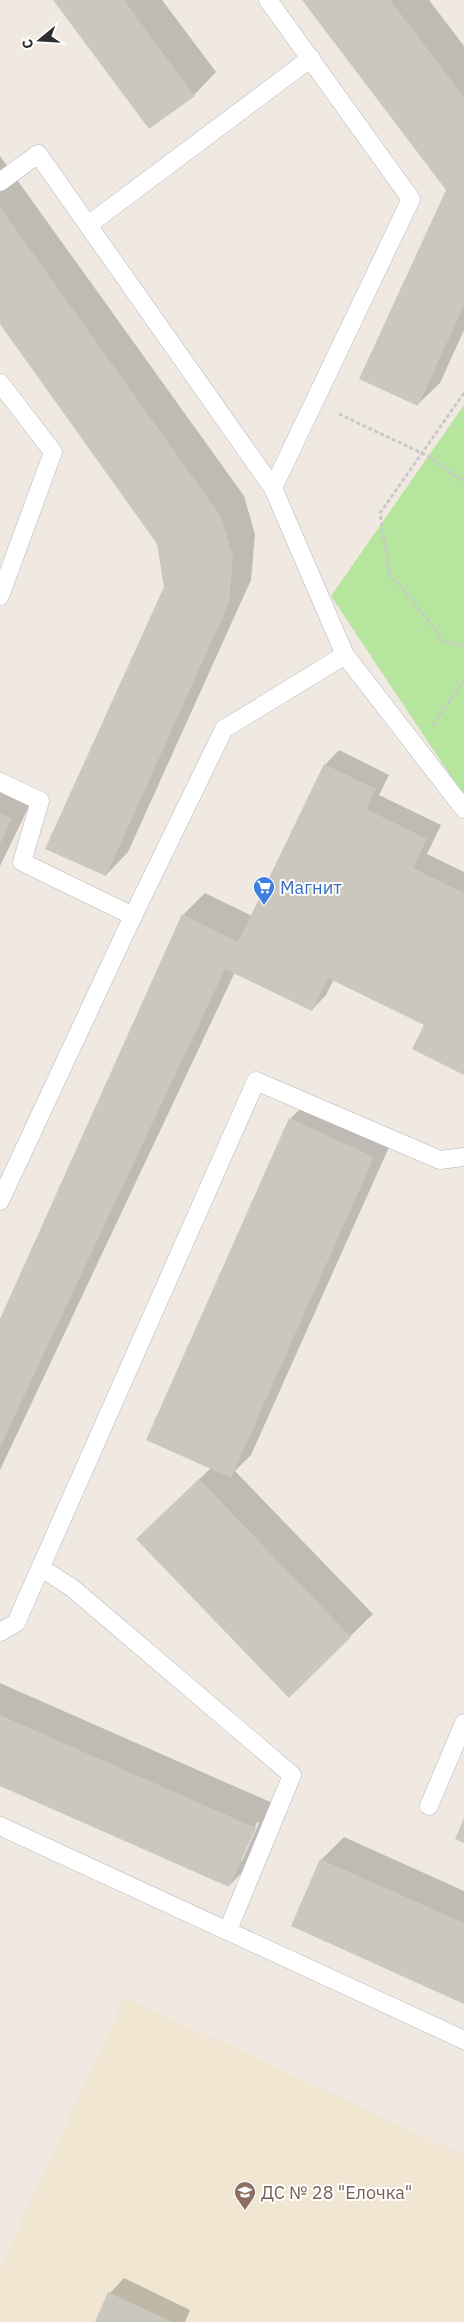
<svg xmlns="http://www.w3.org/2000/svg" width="464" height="2322" viewBox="0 0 464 2322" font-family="'IBM Plex Sans',sans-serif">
  <rect width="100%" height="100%" fill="#efe9e1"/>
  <path fill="#f0e6d1" d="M125,1997l339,158v167h-464v-55z"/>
  <path fill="#b6e59e" d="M464,405v391l-133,-200z"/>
  <g fill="#0003" fill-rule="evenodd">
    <path d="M55,0h107l54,72 -22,23z"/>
    <path d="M304,0h125l35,46v284l-24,53 -23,22 30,-216z"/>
    <path d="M0,156l244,340 11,38 -4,46 -123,272 -22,23 59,-288 -6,-43 -159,-221z"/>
    <path d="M339,750l50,25 -10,20 62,30 -14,29 37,18v201l-38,-48 -92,-46 -8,16 -14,15 -77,-38 -235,498v-148l183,-407 22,-22 47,23 73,-151z"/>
    <path d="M0,780l34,16 -34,70z"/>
    <path d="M311,1098l83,38 -143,319 -16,16 138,143 -84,82 -129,-179 51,-49 79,-349z"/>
    <path d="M0,1683l277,122 -26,58 -22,23 -229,-101zM257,1822l2,1 -17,38h-2z"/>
    <path d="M344,1837l120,54v111l-143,-142z"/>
    <path d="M124,2278l66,32 -5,12h-89l14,-29z"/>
  </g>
  <g fill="#cbc7bf">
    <path d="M53,0h71l71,96 -46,33z"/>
    <path d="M302,0h88l74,97v208l-46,101 -59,-27 87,-189z"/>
    <path d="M0,207l222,311 11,39 -4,46 -123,273 -61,-27 119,-262 -7,-43 -157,-220z"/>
    <path d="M324,764l52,25 -10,20 61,30 -14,29 51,25v182l-52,-26 12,-24 -96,-47 -16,33 -87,-42 -225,478v-128l182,-405 56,28z"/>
    <path d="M0,813l12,5 -12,26z"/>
    <path d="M289,1118l85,39 -143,321 -85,-38z"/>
    <path d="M199,1479l152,158 -62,61 -153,-159z"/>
    <path d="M0,1715l256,113 -27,59 -229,-101z"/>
    <path d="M464,1818v25l-9,-4z"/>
    <path d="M320,1859l144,64v81l-173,-78z"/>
    <path d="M108,2292l64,30h-77z"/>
  </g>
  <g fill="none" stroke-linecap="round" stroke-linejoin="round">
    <g stroke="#b4b7c1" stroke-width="19">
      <g id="service">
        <path d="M268,0l143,199 -138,289 72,167"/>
        <path d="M0,182l38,-28 235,334"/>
        <path d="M88,225l223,-167"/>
        <path d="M0,383l53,69 -53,144"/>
        <path d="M0,782l40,19 -18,61 111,54"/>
        <path d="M0,1201l133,-285 91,-187 121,-74 119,154"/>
        <path d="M41,1568l30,19 221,188 -64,155"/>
        <path d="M0,1632l16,-9 240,-542 184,79 24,-3"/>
        <path d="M429,1806l35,-83"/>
        <path d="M0,1826l464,214"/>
      </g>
    </g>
    <g stroke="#c9c9c9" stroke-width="3" stroke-dasharray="4 2.5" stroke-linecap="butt">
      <path d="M464,393l-84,120 10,63 11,10 43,55 20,5"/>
      <path d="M339,414l89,42 36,26"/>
      <path d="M433,725l31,-45"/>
    </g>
    <use href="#service" stroke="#fff" stroke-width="18"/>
  </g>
  <defs>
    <g id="supermarket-pin" transform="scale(1.125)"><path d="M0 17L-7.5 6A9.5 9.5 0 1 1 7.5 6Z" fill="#3f7fe0" stroke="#fff"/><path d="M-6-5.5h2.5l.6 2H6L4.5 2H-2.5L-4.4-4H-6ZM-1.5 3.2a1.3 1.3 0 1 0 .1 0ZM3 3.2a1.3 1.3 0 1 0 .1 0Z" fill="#fff"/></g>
    <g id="school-pin" transform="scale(1.125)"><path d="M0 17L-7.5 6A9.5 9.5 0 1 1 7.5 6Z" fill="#8d6e63" stroke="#fff"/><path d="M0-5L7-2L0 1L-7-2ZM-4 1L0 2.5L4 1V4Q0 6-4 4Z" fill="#fff"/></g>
  </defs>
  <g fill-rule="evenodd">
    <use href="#supermarket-pin" x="264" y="887"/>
    <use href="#school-pin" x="245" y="2192"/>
  </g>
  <g text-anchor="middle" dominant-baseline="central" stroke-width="4" stroke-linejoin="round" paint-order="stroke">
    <g font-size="18" fill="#366cbe" stroke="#fff" text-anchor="start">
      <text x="280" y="887">Магнит</text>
    </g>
    <g font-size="18" fill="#785e54" stroke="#fff" text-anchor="start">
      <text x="261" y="2192">ДС № 28 "Елочка"</text>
    </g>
  </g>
  <g transform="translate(40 40) rotate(252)" stroke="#ffffff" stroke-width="4" paint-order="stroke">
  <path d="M0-4L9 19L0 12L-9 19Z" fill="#2e2e2e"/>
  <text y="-8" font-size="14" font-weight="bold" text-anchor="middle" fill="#2e2e2e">С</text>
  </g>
</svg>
